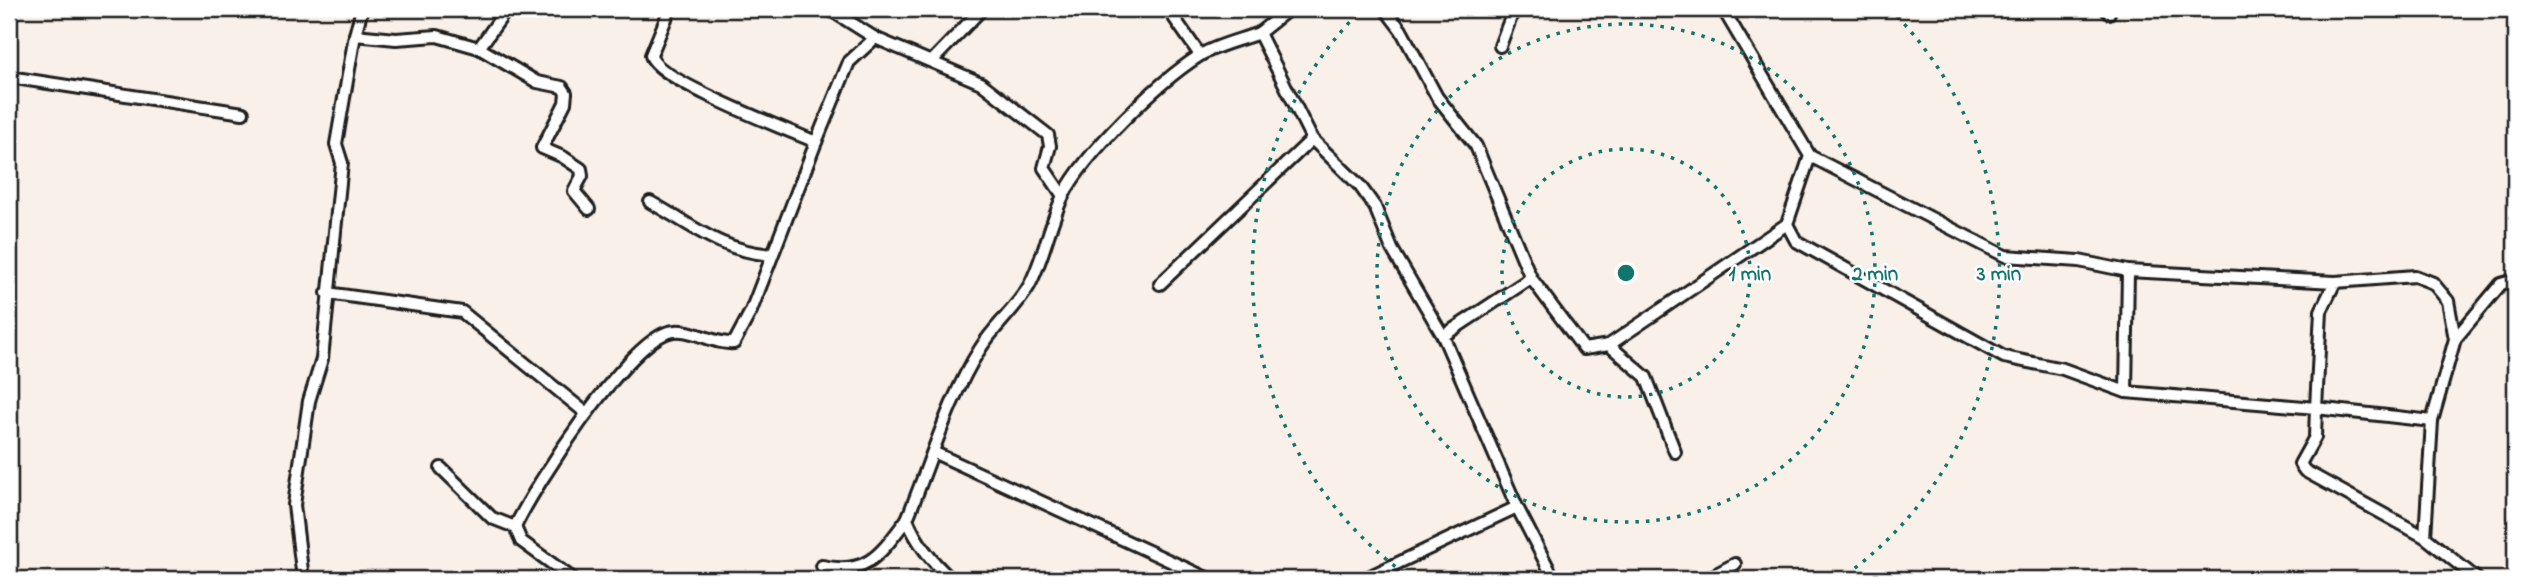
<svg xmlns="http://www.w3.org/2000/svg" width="2524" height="588" viewBox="0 0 2524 588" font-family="'Indie Flower',sans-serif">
  <rect width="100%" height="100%" fill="#f9f1e9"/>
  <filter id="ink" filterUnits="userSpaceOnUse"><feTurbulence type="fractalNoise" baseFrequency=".0143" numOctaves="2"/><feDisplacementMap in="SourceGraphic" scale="14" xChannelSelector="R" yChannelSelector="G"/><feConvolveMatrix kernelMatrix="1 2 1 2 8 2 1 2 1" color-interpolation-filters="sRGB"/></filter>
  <g filter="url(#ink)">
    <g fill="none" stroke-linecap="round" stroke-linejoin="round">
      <g stroke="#1c1c1c" stroke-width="16">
        <g id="minor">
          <path d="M362,9l-7,26 41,4 41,-3 42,12 28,-39"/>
          <path d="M670,9l-19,46c3,24 139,76 165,87l33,-80 26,-24"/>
          <path d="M829,9l46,29 106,45 67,52 2,11 -6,22 19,28"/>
          <path d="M1168,9l32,46"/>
          <path d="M1289,9l-30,24 53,106"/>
          <path d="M1385,9l16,21 36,67 39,49 55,132 53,71 25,-4"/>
          <path d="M1723,9l87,147 -23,68 9,17 208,116 59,12 63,23 190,16 -1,29 -15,27 5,7 120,66 52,42"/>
          <path d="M2106,9l3,4"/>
          <path d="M1500,46l14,-37"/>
          <path d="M479,48l58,34 25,5 4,6 -1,10 -23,45 21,9 18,12 1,7 -8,15 15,18"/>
          <path d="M932,61l50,-52"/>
          <path d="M9,77l234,36"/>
          <path d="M1810,156l195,100 74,5 49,10 -2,121"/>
          <path d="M650,202c44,24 68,48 122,53"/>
          <path d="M2128,271l207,11 80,-6 18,7 15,18 7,38 -23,82 -116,-13 5,-97 14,-29"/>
          <path d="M1160,284l152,-145 48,47 15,21 17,42 51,87 74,171 37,72"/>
          <path d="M327,293l135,19 124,101"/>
          <path d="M1443,336l88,-58"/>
          <path d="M2455,339l46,-55 14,-4"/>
          <path d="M1675,452l-29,-75 -37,-32 178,-121"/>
          <path d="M935,453l274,126"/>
          <path d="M441,468l51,50 23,9"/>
          <path d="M2425,537l7,-116"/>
          <path d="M822,566c46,10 59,-13 85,-47"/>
          <path d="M303,579l-9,-74 15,-104 13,-42 20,-196 -6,-19 19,-109"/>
          <path d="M573,579l-52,-38 -6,-14c21,-44 107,-176 151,-194 22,-9 45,12 68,10l17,-32 65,-169"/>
          <path d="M951,579c-19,-17 -34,-35 -44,-60 23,-55 41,-120 73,-170 14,-23 35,-39 49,-63 15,-28 20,-61 34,-90 22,-43 95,-114 136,-140 17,-11 41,-16 60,-23"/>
          <path d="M1364,579l153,-72"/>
          <path d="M1707,579l28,-15"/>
        </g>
      </g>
      <use href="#minor" stroke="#fff" stroke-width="10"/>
    </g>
  </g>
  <g fill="none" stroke="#0f766e" stroke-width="3.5" stroke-dasharray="3.5 7">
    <circle cx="1626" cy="273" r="124"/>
    <circle cx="1626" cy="273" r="249"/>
    <path d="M1412 579A373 373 0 0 1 1362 9M1890 9A373 373 0 0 1 1840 579"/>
  </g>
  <circle cx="1626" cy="273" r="10" fill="#0f766e" stroke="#fff" stroke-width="3.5"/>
  <g font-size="21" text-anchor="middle" font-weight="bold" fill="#0f766e" stroke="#fff" stroke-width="5" stroke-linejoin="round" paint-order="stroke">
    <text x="1750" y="280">1 min</text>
    <text x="1875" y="280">2 min</text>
    <text x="1999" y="280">3 min</text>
  </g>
  <rect width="2524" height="588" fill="none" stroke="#fff" stroke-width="35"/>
  <rect x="18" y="18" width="2489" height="553" fill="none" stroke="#1c1c1c" stroke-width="2.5" filter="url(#ink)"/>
</svg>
